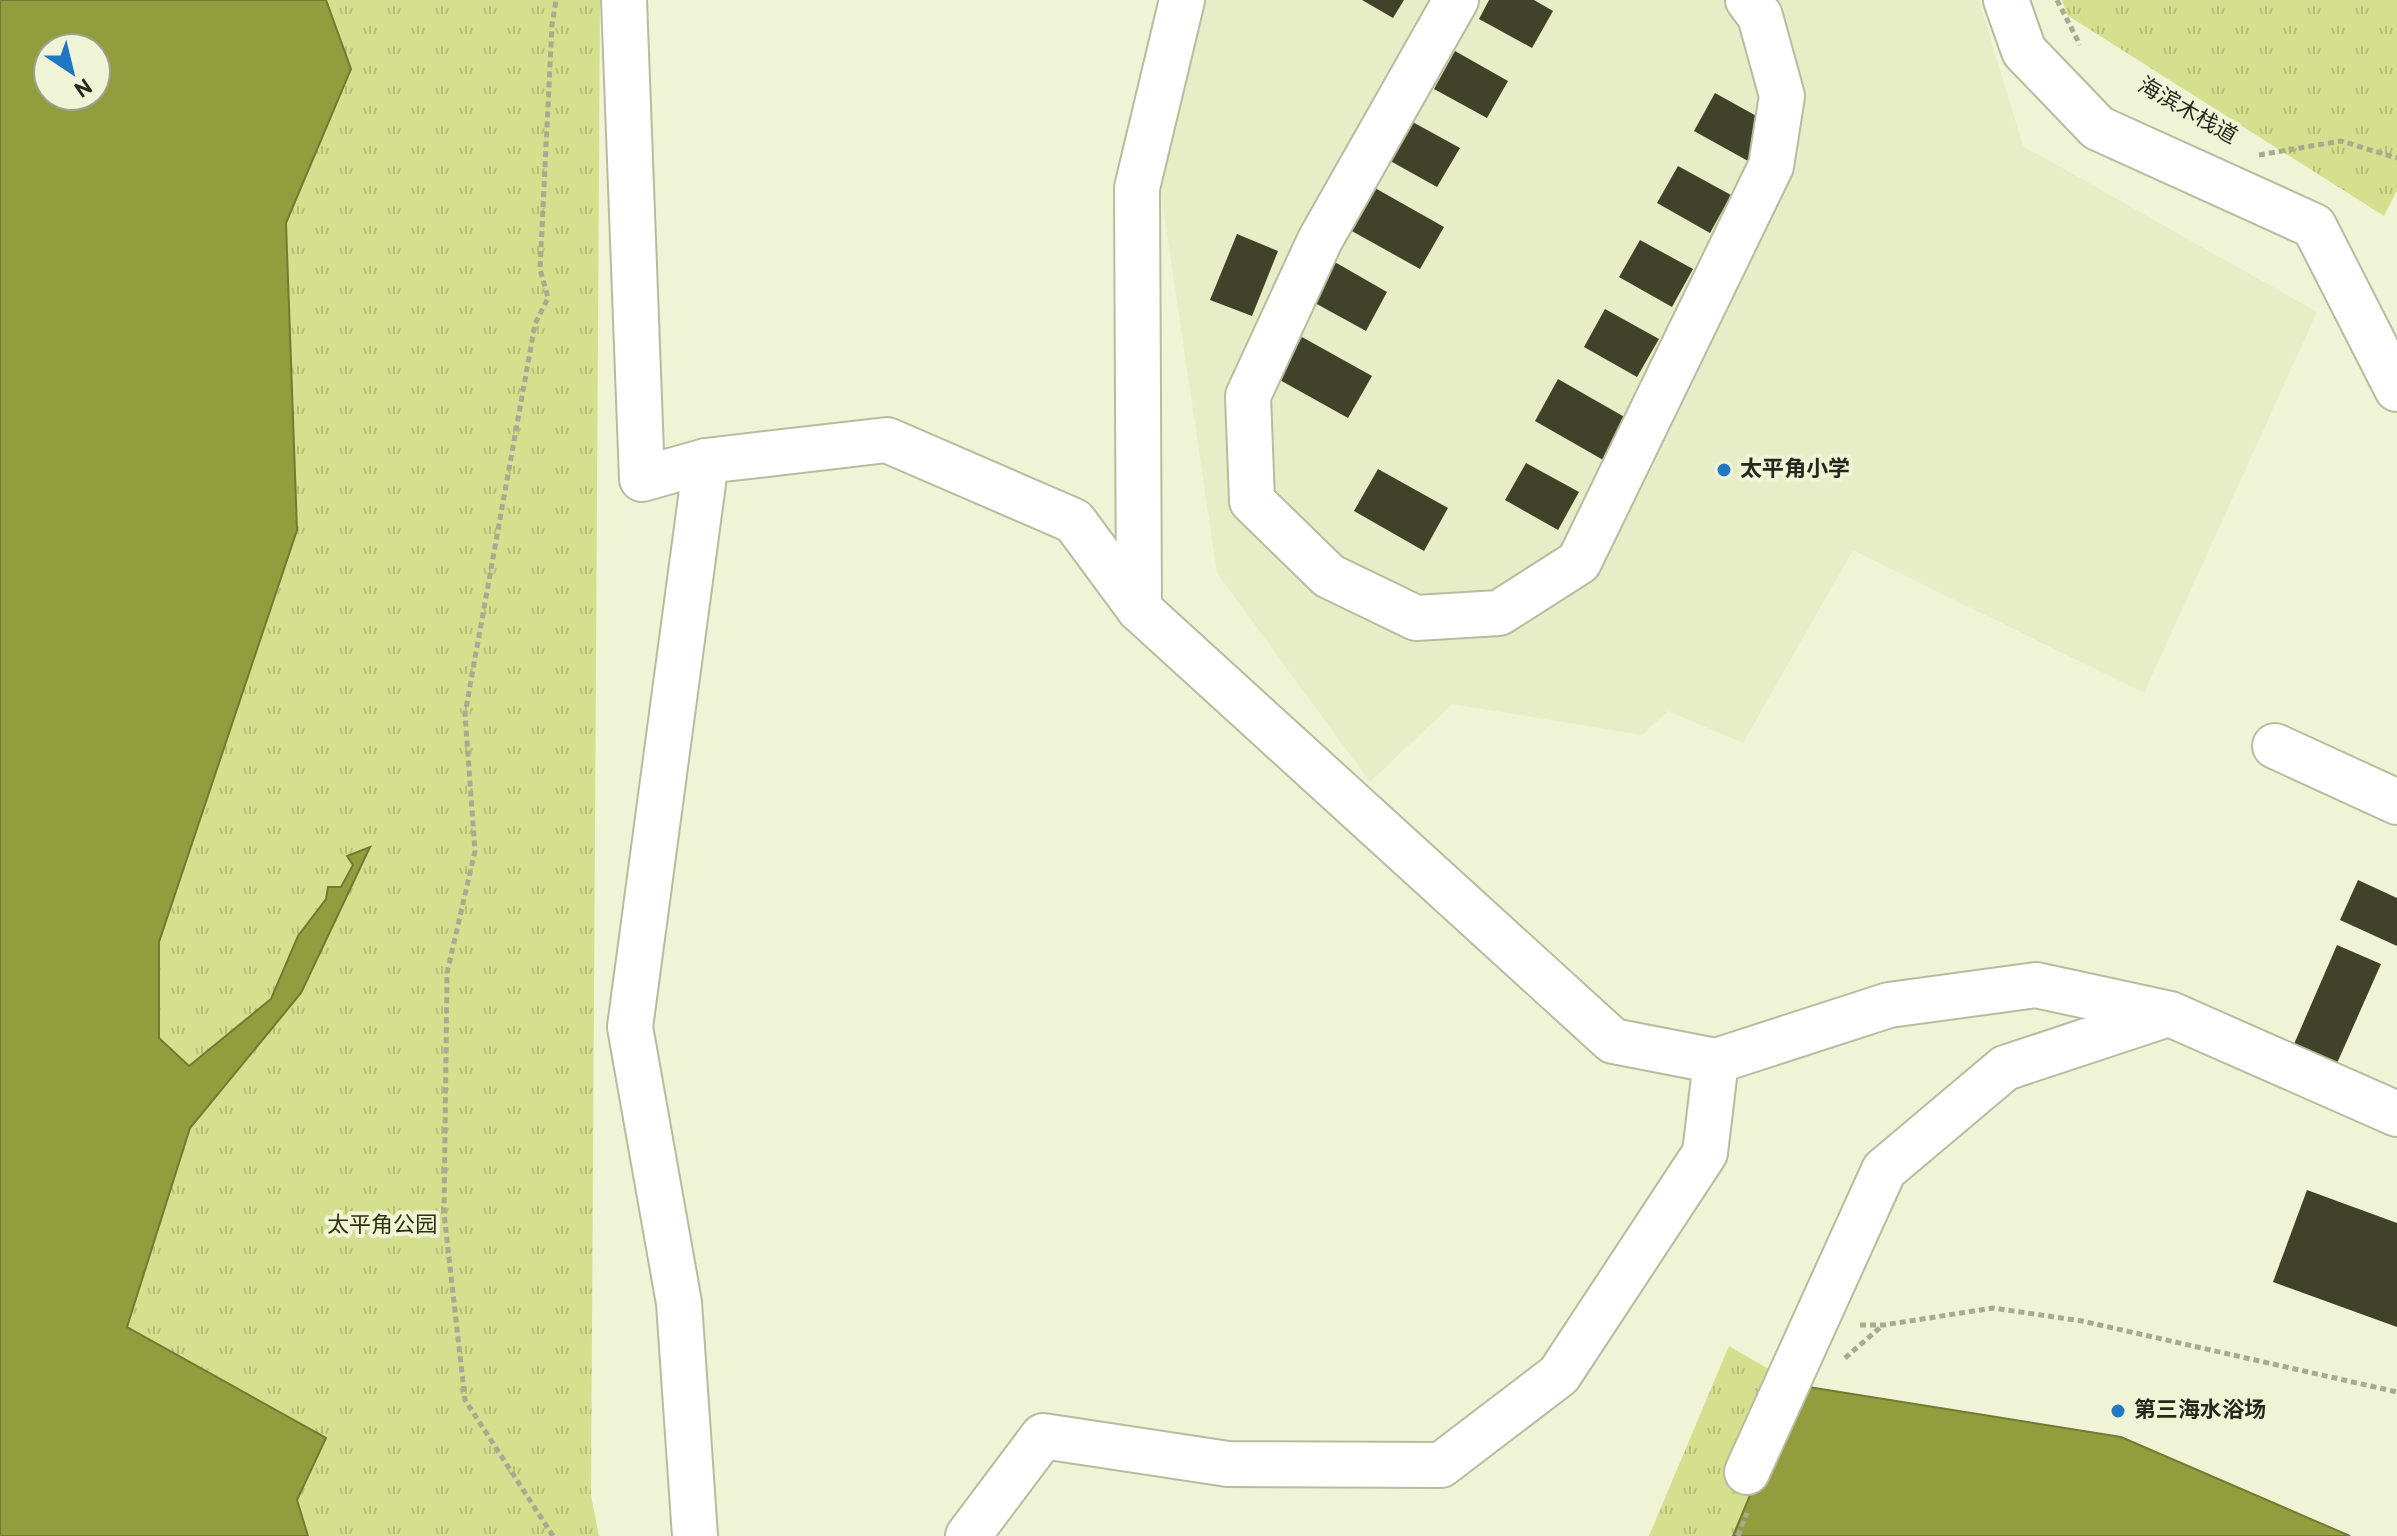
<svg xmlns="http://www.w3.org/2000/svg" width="2397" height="1536" viewBox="0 0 2397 1536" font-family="Overpass,'Noto Sans SC',sans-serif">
  <defs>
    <pattern id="grass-tufts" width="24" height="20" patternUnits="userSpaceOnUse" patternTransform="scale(2)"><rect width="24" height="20" fill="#d4e08d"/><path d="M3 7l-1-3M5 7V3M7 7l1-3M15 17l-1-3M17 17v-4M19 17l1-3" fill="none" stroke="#b6c079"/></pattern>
  </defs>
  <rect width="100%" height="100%" fill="#eff4d6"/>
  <path fill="#e6edc7" d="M1199,0h780l44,146 294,166 -173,381 -291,-143 -110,193 -75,-32 -26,24 -190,-31 -82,78 -153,-209 -59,-400z"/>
  <g fill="url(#grass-tufts)">
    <path d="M326,0h274l-9,1496 8,40h-291l-11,-36 -170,-173 63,-199 111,-135 69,-145 -23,8 7,9 -13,22 -15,12 -28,37 -26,63 -83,67 -31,-28 1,-96 138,-412 -11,-307 65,-154z"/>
    <path d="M2062,0h335v190l-13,26 -317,-201z"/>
    <path d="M1729,1346l67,39 -63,151h-84z"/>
  </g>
  <g fill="#929d3d" stroke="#727a33" stroke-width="2" fill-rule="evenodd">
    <path d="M0,0h326l25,69 -65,154 11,307 -138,412v96l30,28 82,-67 27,-63 28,-37 2,-12h13l12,-22 -6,-9 23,-9 -69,146 -111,135 -63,199 199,111 -29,62 11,36h-308zM96,48v48h-48v-48z"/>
    <path d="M1796,1385l325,52 229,99h-617z"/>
  </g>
  <g fill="#40432a">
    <path d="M1362,0h42l-11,18z"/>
    <path d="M1489,0h45l19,11 -21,37 -53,-29z"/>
    <path d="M1455,51l53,30 -21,37 -53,-29z"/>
    <path d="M1715,93l54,30 -21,38 -54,-30z"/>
    <path d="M1398,114l62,34 -23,39 -61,-34z"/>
    <path d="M1678,166l53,29 -21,38 -53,-30z"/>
    <path d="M1375,188l69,39 -24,42 -70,-39z"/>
    <path d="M1237,234l41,17 -26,65 -42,-16z"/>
    <path d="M1640,240l53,29 -21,38 -53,-30z"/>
    <path d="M1326,257l61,35 -21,39 -62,-34z"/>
    <path d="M1605,309l54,30 -22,38 -53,-30z"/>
    <path d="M1302,337l70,39 -24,42 -70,-39z"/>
    <path d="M1558,379l70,40 -23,42 -70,-40z"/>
    <path d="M1526,463l53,29 -21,38 -53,-30z"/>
    <path d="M1378,469l70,39 -24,43 -70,-40z"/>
    <path d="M2358,880l39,18v48l-57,-26z"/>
    <path d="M2337,945l44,19 -47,106 -43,-19z"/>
    <path d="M2307,1190l90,33v104l-124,-45z"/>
  </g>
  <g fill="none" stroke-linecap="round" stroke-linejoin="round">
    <g stroke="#b7bc9f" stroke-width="48">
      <g id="minor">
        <path d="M624,0l18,479 64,-18"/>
        <path d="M1456,0l-136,240 -72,156 4,105 77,75 87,42 83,-5 80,-51 192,-396 11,-70 -22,-80 -12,-16"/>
        <path d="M2006,0l18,51 74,77 216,98 83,163"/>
        <path d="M1139,609l-2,-421 45,-188"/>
        <path d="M2275,746l122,56"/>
        <path d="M1747,1472l137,-302 121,-102 163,-54"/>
        <path d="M695,1536l-16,-233 -49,-276 76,-566 181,-21 187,81 65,88 474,432 103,20 173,-56 147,-20 134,29 227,100"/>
        <path d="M968,1536l75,-100 185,28 213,1 118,-90 146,-222 11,-92"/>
      </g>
    </g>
    <g stroke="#a7ab93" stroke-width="5" stroke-dasharray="6 4" stroke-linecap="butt">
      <path d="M2057,0l23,45"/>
      <path d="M2259,155l82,-14 56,17"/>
      <path d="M1860,1325h24l109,-17 89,13 315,71"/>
      <path d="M1845,1358l38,-33"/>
      <path d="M553,1536l-88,-136 -21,-187 3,-240 28,-122 -10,-137 70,-390 13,-26 -8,-29 12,-244 4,-25"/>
      <path d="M1738,1536l9,-23"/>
    </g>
    <use href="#minor" stroke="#fff" stroke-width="44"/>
  </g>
  <g fill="#2078c5" stroke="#eff4d6" stroke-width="3">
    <circle cx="1724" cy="470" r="8"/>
    <circle cx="2118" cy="1411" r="8"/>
  </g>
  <g text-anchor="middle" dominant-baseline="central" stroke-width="8" stroke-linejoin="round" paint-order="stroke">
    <g font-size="22" fill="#26281c" stroke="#eff4d6">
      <text transform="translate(2187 112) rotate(30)">海滨木栈道</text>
    </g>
    <g font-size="22" font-weight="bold" fill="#26281c" stroke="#eff4d6" text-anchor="start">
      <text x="1740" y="470">太平角小学</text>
      <text x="2134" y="1411">第三海水浴场</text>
    </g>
    <g font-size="22" fill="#2c3107" stroke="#eff4d6">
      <text x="382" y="1226">太平角公园</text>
    </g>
  </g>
  <g transform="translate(72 72) rotate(145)"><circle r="38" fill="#eff4d6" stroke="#9fa28c" stroke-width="2"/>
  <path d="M0-6L14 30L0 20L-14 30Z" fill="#2078c5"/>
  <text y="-12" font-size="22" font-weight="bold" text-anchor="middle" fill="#26281c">N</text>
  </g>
</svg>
